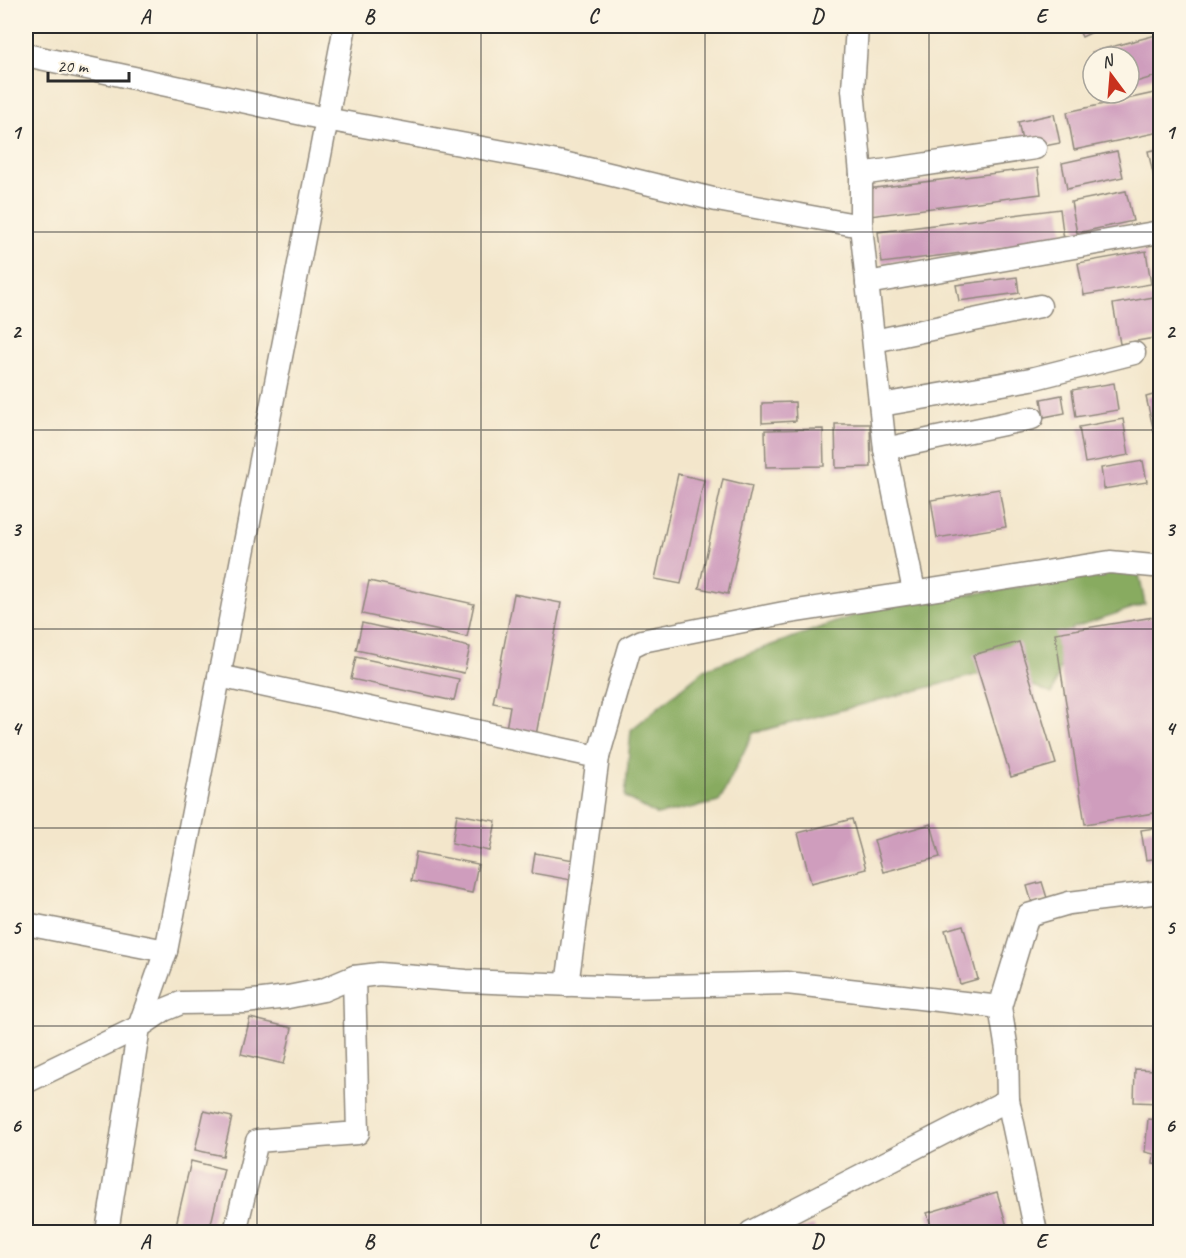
<svg xmlns="http://www.w3.org/2000/svg" width="1186" height="1258" viewBox="0 0 1186 1258" font-family="Caveat,sans-serif">
  <rect width="100%" height="100%" fill="#fcf5e5"/>
  <filter id="ink" filterUnits="userSpaceOnUse"><feTurbulence type="fractalNoise" baseFrequency=".0167" numOctaves="2"/><feDisplacementMap in="SourceGraphic" scale="12" xChannelSelector="R" yChannelSelector="G"/><feConvolveMatrix kernelMatrix="1 2 1 2 8 2 1 2 1" color-interpolation-filters="sRGB"/></filter>
  <filter id="wash" filterUnits="userSpaceOnUse"><feTurbulence type="fractalNoise" baseFrequency=".008" numOctaves="4" result="noise"/><feDisplacementMap in="SourceGraphic" scale="24" xChannelSelector="R" yChannelSelector="G"/><feGaussianBlur stdDeviation="1.35" result="paint"/><feColorMatrix in="noise" values="0 0 0 0 0 0 0 0 0 0 0 0 0 0 0 0 0 1.4 0 .05"/><feComposite in="paint" operator="in"/></filter>
  <g filter="url(#wash)">
    <rect width="100%" height="100%" fill="#f3e6cb"/>
    <path fill="#88ab60" stroke="#5a6b46" stroke-width="1.5" d="M1138,569l7,35 -73,24 -20,66 -57,-24 -242,63 -34,69 -62,13 -32,-18 6,-67 74,-61 167,-60z"/>
    <g id="blocks">
      <g fill="#cf9dbd">
        <path d="M1077,26h28l-23,11z"/>
        <path d="M1160,34v41l-31,9v-27h-36l-1,-5z"/>
        <path d="M1159,92l1,40 -86,18 -7,-38z"/>
        <path d="M1054,114l6,29 -36,7 -6,-28z"/>
        <path d="M1160,149v42h-3l-9,-40z"/>
        <path d="M1117,151l6,26 -56,12 -5,-26z"/>
        <path d="M1038,168l3,26 -171,22 -3,-27z"/>
        <path d="M1126,191l7,30 -56,12 -6,-31z"/>
        <path d="M1060,209l4,31 -182,23 -4,-31z"/>
        <path d="M1146,251l5,33 -67,11 -6,-32z"/>
        <path d="M1017,277l2,16 -60,8 -3,-16z"/>
        <path d="M1160,296v41l-40,7 -7,-40z"/>
        <path d="M1114,383l4,27 -42,7 -4,-27z"/>
        <path d="M1160,393v38l-6,1 -8,-35z"/>
        <path d="M1062,395l3,18 -21,4 -3,-18z"/>
        <path d="M795,402l1,19 -34,2v-20z"/>
        <path d="M1123,419l6,36 -44,8 -6,-36z"/>
        <path d="M835,424h35l1,43 -35,1z"/>
        <path d="M823,429l1,37 -58,1 -1,-37z"/>
        <path d="M1143,461l4,21 -43,7 -3,-21z"/>
        <path d="M678,474l26,6 -23,104 -26,-5z"/>
        <path d="M723,479l29,7 -24,108 -29,-6z"/>
        <path d="M999,489l7,38 -69,11 -6,-38z"/>
        <path d="M369,581l105,23 -7,33 -105,-23z"/>
        <path d="M514,594l47,9 -25,132 -30,-6 4,-23 -17,-3z"/>
        <path d="M1160,616v196l-75,12 -30,-191z"/>
        <path d="M362,623l108,24 -6,26 -108,-23z"/>
        <path d="M1019,642l37,122 -45,13 -38,-122z"/>
        <path d="M356,657l103,22 -5,22 -103,-22z"/>
        <path d="M457,814l39,7 -6,30 -38,-8z"/>
        <path d="M852,819l14,50 -55,14 -13,-50z"/>
        <path d="M931,824l9,33 -57,15 -9,-32z"/>
        <path d="M1160,827v31l-14,2 -5,-30z"/>
        <path d="M416,852l62,12 -6,29 -61,-12z"/>
        <path d="M535,853l39,7 -3,20 -39,-7z"/>
        <path d="M1042,882l5,16 -15,5 -5,-17z"/>
        <path d="M963,925l15,54 -18,5 -15,-54z"/>
        <path d="M250,1018l42,10 -8,36 -43,-10z"/>
        <path d="M1155,1065h5v38l-26,-1 1,-33 20,1z"/>
        <path d="M204,1111l28,6 -9,39 -28,-6z"/>
        <path d="M1159,1111h1v54l-7,-1 1,-10 -9,-2 3,-33 10,1z"/>
        <path d="M191,1161l33,8 -15,63 -34,-3z"/>
        <path d="M997,1192l11,38 -75,2 -6,-19z"/>
        <path d="M814,1226l1,6h-27z"/>
      </g>
    </g>
  </g>
  <g filter="url(#ink)">
    <use href="#blocks" fill-opacity="0" stroke="#8f887b" stroke-width="1.5"/>
    <g fill="none" stroke-linecap="round" stroke-linejoin="round">
      <g stroke="#8f887b" stroke-width="25">
        <g id="street">
          <path d="M26,55l300,64 237,44 154,37 144,26v-52l-8,-84 4,-64"/>
          <path d="M861,174l174,-26"/>
          <path d="M861,226l24,223 29,142"/>
          <path d="M867,283l293,-51"/>
          <path d="M874,341l166,-35"/>
          <path d="M881,405l150,-26 103,-26"/>
          <path d="M885,449l147,-31"/>
          <path d="M219,676l379,81 -31,228"/>
          <path d="M598,757l32,-110 12,-6 142,-28 326,-51 43,4"/>
          <path d="M26,924l140,27"/>
          <path d="M26,1082l113,-55 25,-17 17,-7 64,-1 43,-5 35,-7 31,-13 25,-3 87,7 162,6 159,-4 213,24 28,-92 41,-12 91,-11"/>
          <path d="M1008,1100l28,132"/>
          <path d="M107,1232l32,-205 27,-76 179,-925"/>
          <path d="M235,1232l22,-91 101,-8 -4,-156"/>
          <path d="M751,1232l257,-132 -1,-50 -7,-43"/>
        </g>
      </g>
      <use href="#street" stroke="#fff" stroke-width="22"/>
    </g>
  </g>
  <path fill="none" stroke="#2b2b2b" stroke-width="1.5" stroke-opacity="0.55" d="M257,26v1206M481,26v1206M705,26v1206M929,26v1206M26,232h1134M26,430h1134M26,629h1134M26,828h1134M26,1026h1134"/>
  <rect width="1186" height="1258" fill="none" stroke="#fcf5e5" stroke-width="66"/>
  <g transform="translate(1111 75) rotate(344)"><circle r="28" fill="#fcf5e5" stroke="#a8a49b" stroke-width="1.5"/>
  <path d="M0-4.5L10 22L0 15L-10 22Z" fill="#c8321e"/>
  <text y="-9" font-size="16" font-weight="bold" text-anchor="middle" fill="#2b2b2b">N</text>
  </g>
  <path d="M48 72v9h81v-9" fill="none" stroke="#2b2b2b" stroke-width="3"/>
  <text x="57" y="72" font-size="18" fill="#2b2b2b" stroke="#fcf5e5" stroke-width="4.5" paint-order="stroke">20 m</text>
  <rect x="33" y="33" width="1120" height="1192" fill="none" stroke="#2b2b2b" stroke-width="2"/>
  <g font-size="20" text-anchor="middle" font-weight="bold" fill="#2b2b2b">
    <text x="145" y="23">A</text>
    <text x="369" y="23">B</text>
    <text x="593" y="23">C</text>
    <text x="817" y="23">D</text>
    <text x="1041" y="23">E</text>
    <text x="16" y="139">1</text>
    <text x="1170" y="139">1</text>
    <text x="16" y="338">2</text>
    <text x="1170" y="338">2</text>
    <text x="16" y="536">3</text>
    <text x="1170" y="536">3</text>
    <text x="16" y="735">4</text>
    <text x="1170" y="735">4</text>
    <text x="16" y="934">5</text>
    <text x="1170" y="934">5</text>
    <text x="16" y="1132">6</text>
    <text x="1170" y="1132">6</text>
    <text x="145" y="1248">A</text>
    <text x="369" y="1248">B</text>
    <text x="593" y="1248">C</text>
    <text x="817" y="1248">D</text>
    <text x="1041" y="1248">E</text>
  </g>
</svg>
